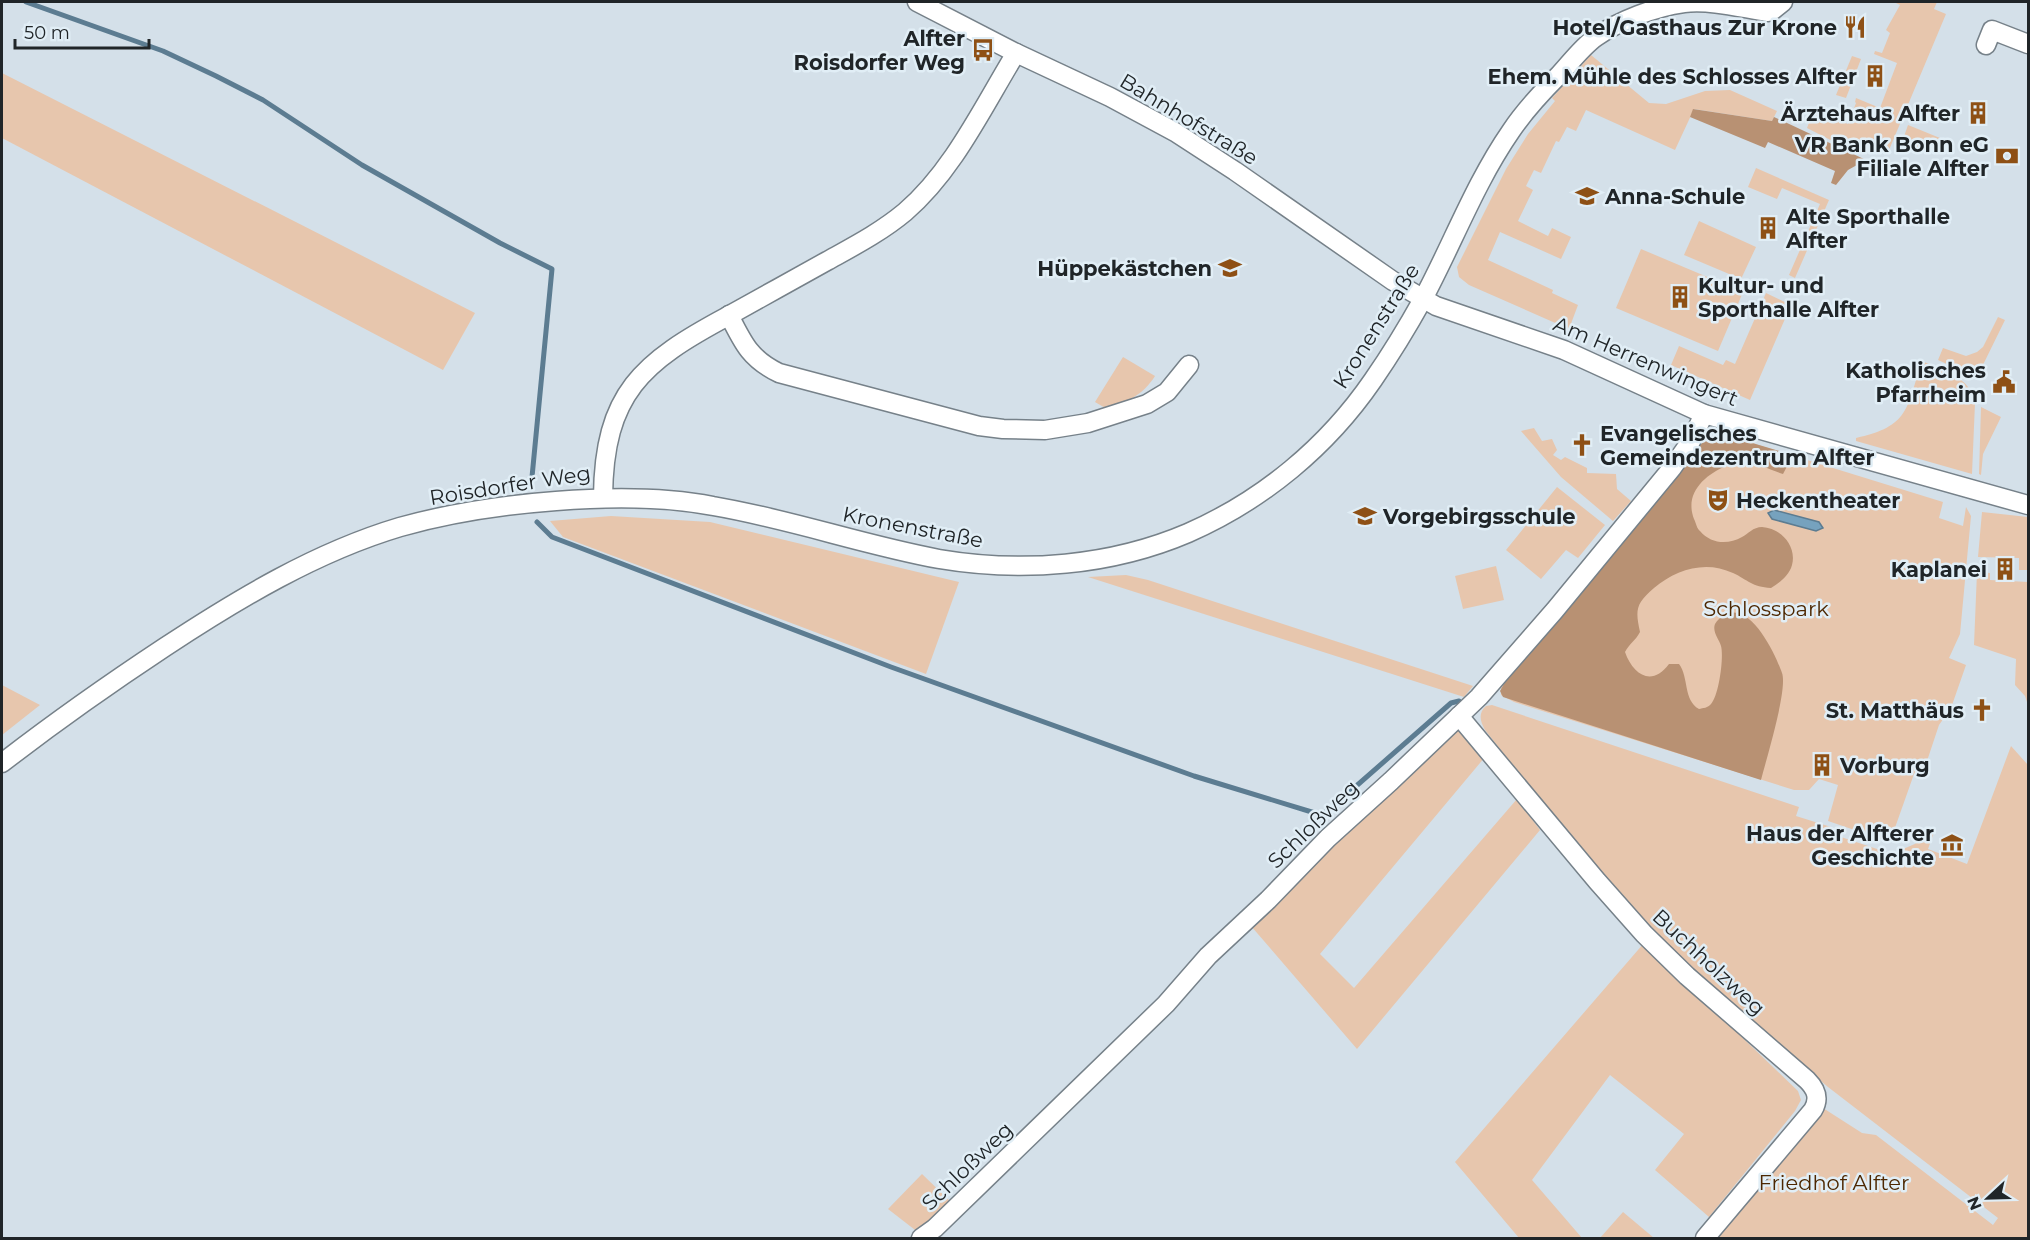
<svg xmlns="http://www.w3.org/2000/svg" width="2030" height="1240" viewBox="0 0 2030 1240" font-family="Montserrat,sans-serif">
  <rect width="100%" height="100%" fill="#d4e0e9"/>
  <g fill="#e7c6ad">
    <path d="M1894,2h43l-3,7 12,5 -57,136 -18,-3 -17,5 -47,-24 8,-21 6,2 -1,4 28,11 8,-21 -1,-1 1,-4 24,10 17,-45 -23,-9 1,-3 7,2 8,-20 -4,-3 14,-25z"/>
    <path d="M1591,55l58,48 17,1 39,-13 25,-1 47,21 -5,10 -78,-12 -19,41 -89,-40 -10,21 -9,-4 -8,15 -3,-1 -15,32 -7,-3 -8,16 7,4 -15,31 30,15 4,-8 19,9 -10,22 -61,-27 -12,28 65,30 -1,3 26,12 -9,24 -100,-44 -10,-8 -2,-10 49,-98 22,-35 27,-33 -3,-3z"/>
    <path d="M1852,56l9,3 -15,39 -10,-3z"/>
    <path d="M2,73l473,240 -32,57 -441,-232z"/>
    <path d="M1908,125l32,13 -24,13 -15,-6z"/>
    <path d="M1756,168l73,32 -34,78 -6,-3 31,-71 -38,-16 -5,11 -29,-12z"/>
    <path d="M1699,221l57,26 -15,32 -57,-24z"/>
    <path d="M1641,249l102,43 -25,59 -102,-43z"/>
    <path d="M1766,293l25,12 -41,95 -79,-35 8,-19 44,19 3,-5 9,4z"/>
    <path d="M1998,317l7,3 -27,55 -5,1 -35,-16 5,-12 23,8 11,-4 6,-5z"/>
    <path d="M1123,357l32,19c-12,19 -28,26 -48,33l-12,-7z"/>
    <path d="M1922,361c21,9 49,16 53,42l-3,71 -116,-33v-3c54,-12 50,-29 66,-77z"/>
    <path d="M1981,407l20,10 -18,37 -2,21 -2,-1z"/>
    <path d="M1534,428l8,13 10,-2 5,11 -4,5 8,5 4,-3 22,11v5l29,1 1,15 14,12 -18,20 -52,-44 -40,-46z"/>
    <path d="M1729,436l214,66 -4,16 24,8 3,-19 5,9 -11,118 -11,24 17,7 -15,43 -12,17 -17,51 -8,-2 -23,65 -4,2 -59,-20 10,-36 -19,-6 -10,11h-15l-280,-88 -13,-7v-7l3,-4 203,-247 12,2z"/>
    <path d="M1557,487l48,38 -27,33 -12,-8 -25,29 -35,-29z"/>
    <path d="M1982,512l46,5v53h-9v-12l-41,-1z"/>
    <path d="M611,516l99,6 249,60 -33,92 -363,-137 -13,-16z"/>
    <path d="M1496,566l8,34 -41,9 -8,-33z"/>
    <path d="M1977,572l13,1v7l38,2v123l-3,-9 -10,-11 1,-26 -42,-14z"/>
    <path d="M1126,575l22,5 325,106 -9,11 -376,-120z"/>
    <path d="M2,685l38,20 -38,30z"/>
    <path d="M1492,705l307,102 -3,9 35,11 -2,6 63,21 5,-1 4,-3 16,-7 18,-13 -7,19 39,15 44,-118 17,19v473h-315l110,-130 39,25 14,2 117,90 5,-7 -170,-131 -135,-114 -109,-116 -99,-127c-5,-9 -7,-17 1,-24z"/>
    <path d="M1460,726l25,31 -165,197 34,34 163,-189 23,31 -183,219 -106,-123 87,-86z"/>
    <path d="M1644,943l154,148 3,9 -6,11 -86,106 -54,-47 29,-36 -74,-59 -78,105 50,58h-63l-64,-76z"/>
    <path d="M922,1174l30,29 -33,30 -31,-24z"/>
    <path d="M1623,1212l31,26h-54z"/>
  </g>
  <g fill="#b89173">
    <path d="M1693,109l79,12 2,-4 92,43 -18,10 -12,15 -5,-2 4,-12 -67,-29 -3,6 -75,-31z"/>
    <path d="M1729,436l64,19 -10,19c-13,-4 -30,-14 -44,-13 -4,1 -9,4 -13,5 -21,9 -42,27 -32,53 2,4 3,10 6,12 11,13 28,14 42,6 6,-3 11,-10 20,-10 19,1 35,19 30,38 -3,11 -12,17 -21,23 -19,-1 -23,-8 -38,-15 -27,-13 -57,-4 -79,15 -18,16 -19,21 -14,44 -4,8 -11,12 -15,20 8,23 27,35 44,12h10c10,13 4,36 20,45 4,-1 9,-1 12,-5 8,-9 13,-47 10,-58 -2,-7 -9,-14 -6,-22 2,-4 6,-7 10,-9 25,-15 51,40 57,58 6,16 -16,87 -21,107l-258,-83 -3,-6 4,-7 203,-247 12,2z"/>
  </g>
  <path fill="#76a2be" stroke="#5c7c91" stroke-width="1.5" d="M1774,510l45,12 4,6 -7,3 -44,-12 -4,-6z"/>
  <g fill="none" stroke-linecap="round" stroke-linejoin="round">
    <g stroke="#5c7c91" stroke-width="5">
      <path d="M26,2l137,49 53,25 47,24 99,65 138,78 52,26 -20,208"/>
      <path d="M537,522l15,15 339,130 303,109 121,37h9l6,-4 121,-106 8,-2"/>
    </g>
    <g stroke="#768189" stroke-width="21">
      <g id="minor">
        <path d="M917,2l99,51 94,44 65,35 60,39 158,110 43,25 128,44 140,64 324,91"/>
        <path d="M1986,45l6,-15 36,14"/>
        <path d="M729,315c14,28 21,44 50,58l200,53 24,3 42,1 43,-7 59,-19 20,-12 22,-27"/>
        <path d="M603,497c1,-104 39,-135 125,-181 33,-18 66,-37 99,-55 27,-15 54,-29 78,-49 48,-41 78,-105 111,-159"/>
        <path d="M1459,716l138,165 47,53 43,42 120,104c9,9 13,18 6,30l-108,128"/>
        <path d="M2,763c53,-41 107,-79 163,-116 73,-48 151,-95 235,-120 50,-14 103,-22 156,-26 52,-4 105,-5 157,5 77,13 150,39 226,53 83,14 172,7 249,-26 75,-33 139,-86 185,-153 18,-26 35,-54 50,-81 30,-56 52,-116 88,-168 14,-21 31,-39 48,-56 12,-13 23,-28 37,-38 24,-17 59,-30 88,-34 28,-3 57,5 84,9l5,-2 10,-8"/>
        <path d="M921,1238l14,-10 231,-224 42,-48 60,-56 60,-62 63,-57 88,-84 76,-87 117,-142 19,-27 13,-27"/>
      </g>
    </g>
    <use href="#minor" stroke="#fff" stroke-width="18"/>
  </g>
  <defs>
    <g id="restaurant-bare" transform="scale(1.8)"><path d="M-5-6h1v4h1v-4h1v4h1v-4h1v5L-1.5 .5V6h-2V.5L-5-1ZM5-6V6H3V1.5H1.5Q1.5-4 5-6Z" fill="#8e5015" stroke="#e1eef6" stroke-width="2.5" paint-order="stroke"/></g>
    <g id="bus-bare" transform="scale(1.8)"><path d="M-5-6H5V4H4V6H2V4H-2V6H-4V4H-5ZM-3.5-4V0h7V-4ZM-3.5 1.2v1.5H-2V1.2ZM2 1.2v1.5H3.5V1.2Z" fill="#8e5015" stroke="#e1eef6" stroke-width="2.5" paint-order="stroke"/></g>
    <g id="building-bare" transform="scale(1.8)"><path d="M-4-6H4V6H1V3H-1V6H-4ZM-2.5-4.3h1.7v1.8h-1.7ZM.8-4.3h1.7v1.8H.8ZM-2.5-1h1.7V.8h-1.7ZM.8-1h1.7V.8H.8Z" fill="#8e5015" stroke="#e1eef6" stroke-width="2.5" paint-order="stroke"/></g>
    <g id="bank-bare" transform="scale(1.8)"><path d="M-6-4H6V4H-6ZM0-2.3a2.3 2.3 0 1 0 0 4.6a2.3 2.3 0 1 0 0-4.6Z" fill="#8e5015" stroke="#e1eef6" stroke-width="2.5" paint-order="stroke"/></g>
    <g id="school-bare" transform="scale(1.8)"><path d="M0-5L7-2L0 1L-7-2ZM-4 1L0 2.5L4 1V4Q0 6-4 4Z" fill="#8e5015" stroke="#e1eef6" stroke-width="2.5" paint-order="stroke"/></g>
    <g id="civic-bare" transform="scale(1.8)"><path d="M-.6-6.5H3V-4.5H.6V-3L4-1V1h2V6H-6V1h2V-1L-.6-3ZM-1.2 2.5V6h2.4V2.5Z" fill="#8e5015" stroke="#e1eef6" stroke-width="2.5" paint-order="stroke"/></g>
    <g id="church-bare" transform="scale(1.8)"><path d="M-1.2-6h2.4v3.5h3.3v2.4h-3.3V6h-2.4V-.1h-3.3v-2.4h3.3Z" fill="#8e5015" stroke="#e1eef6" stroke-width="2.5" paint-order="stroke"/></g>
    <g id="theatre-bare" transform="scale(1.8)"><path d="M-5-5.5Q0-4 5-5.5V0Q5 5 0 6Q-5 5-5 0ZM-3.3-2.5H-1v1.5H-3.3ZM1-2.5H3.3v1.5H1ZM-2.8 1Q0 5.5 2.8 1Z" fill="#8e5015" stroke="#e1eef6" stroke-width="2.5" paint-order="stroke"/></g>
    <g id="museum-bare" transform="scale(1.8)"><path d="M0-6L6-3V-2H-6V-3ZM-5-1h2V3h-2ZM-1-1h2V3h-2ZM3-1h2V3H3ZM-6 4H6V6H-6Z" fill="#8e5015" stroke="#e1eef6" stroke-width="2.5" paint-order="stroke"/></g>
  </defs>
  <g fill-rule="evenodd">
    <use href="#restaurant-bare" x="1855" y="27"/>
    <use href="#bus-bare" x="983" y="50"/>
    <use href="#building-bare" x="1875" y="76"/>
    <use href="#building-bare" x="1978" y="113"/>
    <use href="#bank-bare" x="2007" y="156"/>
    <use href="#school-bare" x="1587" y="196"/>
    <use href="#building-bare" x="1768" y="228"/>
    <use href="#school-bare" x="1230" y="268"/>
    <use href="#building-bare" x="1680" y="297"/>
    <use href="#civic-bare" x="2004" y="382"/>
    <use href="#church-bare" x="1582" y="445"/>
    <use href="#theatre-bare" x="1718" y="500"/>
    <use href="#school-bare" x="1365" y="516"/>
    <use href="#building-bare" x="2005" y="569"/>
    <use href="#church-bare" x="1982" y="710"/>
    <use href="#building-bare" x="1822" y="765"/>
    <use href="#museum-bare" x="1952" y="845"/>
  </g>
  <g text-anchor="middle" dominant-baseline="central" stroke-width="5" stroke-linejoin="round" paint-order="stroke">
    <g font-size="21" font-weight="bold" fill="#202528" stroke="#e1eef6" text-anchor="end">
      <text x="1837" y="27">Hotel/Gasthaus Zur Krone</text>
      <text x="965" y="38">Alfter<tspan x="965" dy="24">Roisdorfer Weg</tspan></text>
      <text x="1857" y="76">Ehem. Mühle des Schlosses Alfter</text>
      <text x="1960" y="113">Ärztehaus Alfter</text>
      <text x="1989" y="144">VR Bank Bonn eG<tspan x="1989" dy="24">Filiale Alfter</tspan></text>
      <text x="1605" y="196" text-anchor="start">Anna-Schule</text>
      <text x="1786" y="216" text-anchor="start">Alte Sporthalle<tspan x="1786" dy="24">Alfter</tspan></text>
      <text x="1212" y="268">Hüppekästchen</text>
      <text x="1698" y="285" text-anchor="start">Kultur- und<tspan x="1698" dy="24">Sporthalle Alfter</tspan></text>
      <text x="1986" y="370">Katholisches<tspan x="1986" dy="24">Pfarrheim</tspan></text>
      <text x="1600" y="433" text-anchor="start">Evangelisches<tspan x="1600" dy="24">Gemeindezentrum Alfter</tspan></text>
      <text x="1736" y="500" text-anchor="start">Heckentheater</text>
      <text x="1383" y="516" text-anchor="start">Vorgebirgsschule</text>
      <text x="1987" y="569">Kaplanei</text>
      <text x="1964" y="710">St. Matthäus</text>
      <text x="1840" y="765" text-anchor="start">Vorburg</text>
      <text x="1934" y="833">Haus der Alfterer<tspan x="1934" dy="24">Geschichte</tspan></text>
    </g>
    <g font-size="21" fill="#202528" stroke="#e1eef6">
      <text transform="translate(1189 119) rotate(31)">Bahnhofstraße</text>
      <text transform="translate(1376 326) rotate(-58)">Kronenstraße</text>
      <text transform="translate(1646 361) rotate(23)">Am Herrenwingert</text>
      <text transform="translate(510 485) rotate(-9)">Roisdorfer Weg</text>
      <text transform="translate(913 527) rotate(11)">Kronenstraße</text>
      <text transform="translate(1313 824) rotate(-44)">Schloßweg</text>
      <text transform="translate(1709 962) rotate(43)">Buchholzweg</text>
      <text transform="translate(967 1166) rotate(-44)">Schloßweg</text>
    </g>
    <g font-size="21" fill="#4d2701" stroke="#e1eef6">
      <text x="1766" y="608">Schlosspark</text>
      <text x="1834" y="1182">Friedhof Alfter</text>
    </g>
  </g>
  <rect width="2030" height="1240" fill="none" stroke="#202528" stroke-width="6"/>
  <g transform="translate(1988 1198) rotate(248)" stroke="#e1eef6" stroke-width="4.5" paint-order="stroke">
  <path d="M0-4.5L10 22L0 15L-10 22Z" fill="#202528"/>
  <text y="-9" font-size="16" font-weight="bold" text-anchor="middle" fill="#202528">N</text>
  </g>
  <path d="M15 39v9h134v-9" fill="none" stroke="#202528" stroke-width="3"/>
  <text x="24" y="39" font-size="18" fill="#202528" stroke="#e1eef6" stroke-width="4.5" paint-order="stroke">50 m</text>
</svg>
